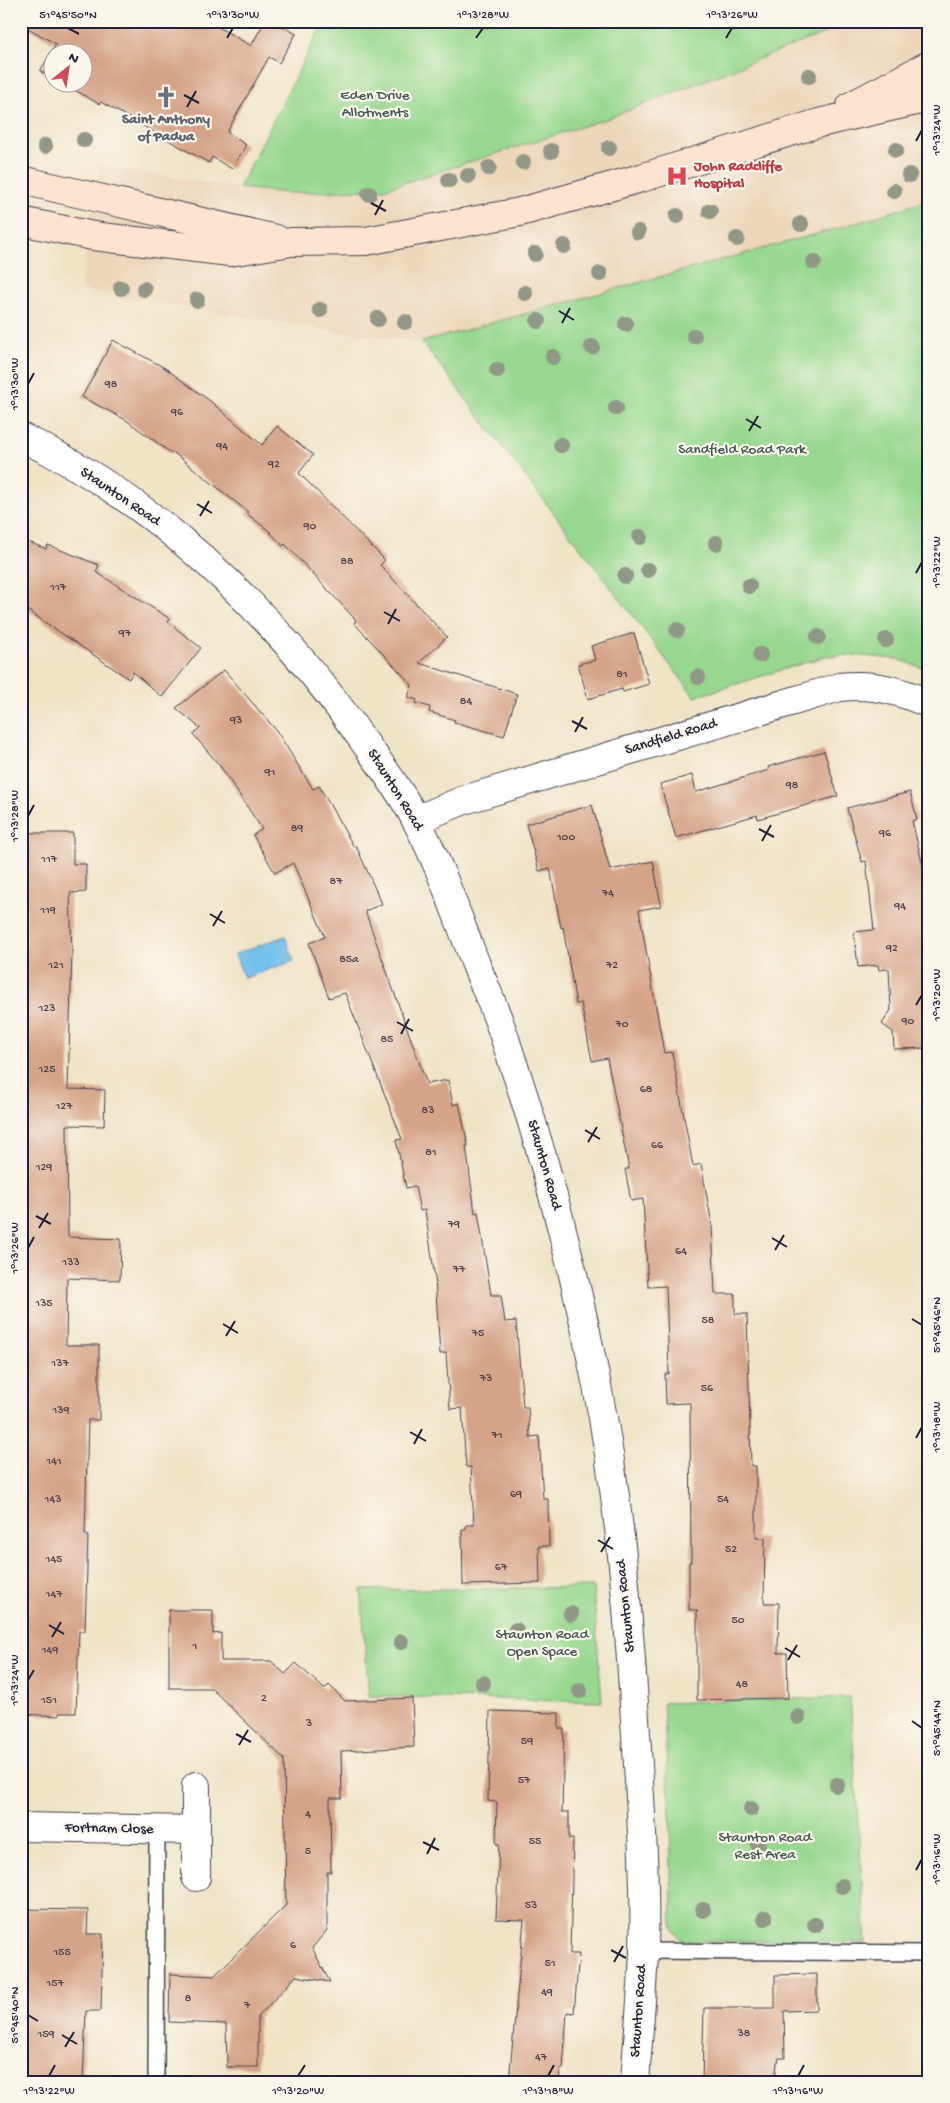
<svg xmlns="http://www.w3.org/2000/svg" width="950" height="2103" viewBox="0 0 950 2103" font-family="'Gochi Hand',sans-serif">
  <rect width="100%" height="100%" fill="#fbf7ec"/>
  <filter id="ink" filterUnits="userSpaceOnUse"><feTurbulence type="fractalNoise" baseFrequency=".02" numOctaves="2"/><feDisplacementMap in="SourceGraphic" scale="10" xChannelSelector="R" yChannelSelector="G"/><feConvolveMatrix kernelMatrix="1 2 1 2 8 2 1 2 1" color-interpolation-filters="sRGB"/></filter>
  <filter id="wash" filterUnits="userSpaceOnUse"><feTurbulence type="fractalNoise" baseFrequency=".0096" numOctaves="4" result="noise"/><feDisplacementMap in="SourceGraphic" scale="20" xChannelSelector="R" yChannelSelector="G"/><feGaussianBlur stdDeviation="1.12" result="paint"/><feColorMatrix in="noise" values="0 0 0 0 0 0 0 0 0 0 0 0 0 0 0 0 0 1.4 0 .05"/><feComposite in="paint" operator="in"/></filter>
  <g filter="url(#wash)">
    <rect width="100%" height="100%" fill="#f0e4c7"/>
    <path fill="#edd7bb" d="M850,21h79v179l-76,24 -431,118 -101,-13 -241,-39 19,-125 140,23 50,5 320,-75 239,-94z"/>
    <g fill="#97d88f" stroke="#5c7d65">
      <path d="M324,21h531l-246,97 -225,71 -95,4 -50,-5z"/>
      <path d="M929,200v470l-32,-11 -45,-4 -26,1 -131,41 -273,-355 431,-118z"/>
      <path d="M593,1587l9,115 -233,-6 -8,-106z"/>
      <path d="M850,1697l16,246 -70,-2h-109c-10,-3 -12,-8 -15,-17l-2,-111 -7,-110z"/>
    </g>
    <path fill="#72c0ec" stroke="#4a7194" d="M285,936l9,25 -50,17 -9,-24z"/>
    <g id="blocks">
      <g fill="#d5a387">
        <path d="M21,21h187l43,25 14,-25h8l23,13 -17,29 -10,-6 -42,75 19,13 -14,24 -20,-12 -3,6 -108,-61 -2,2 -38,-22h21v-30h-30v26l-12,-7 16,-27 -35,-20z"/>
        <path d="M113,340l52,28 45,33 52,44 15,-19 36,29 -14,18 86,87 -5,5 67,72 -28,26 98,31 -13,42 -50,-14 1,-2 -26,-8 1,-5 -14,-4 1,-3 -9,-3 4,-12 -58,-62 2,-3 -71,-76 -2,2 -14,-15 -23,-18 2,-1 -75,-60 -2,1 -45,-33 -44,-23z"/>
        <path d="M21,539l25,10 2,-4 51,20 -3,7 74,47 -2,3 33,26 -39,49 -29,-25 -4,7 -108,-73z"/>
        <path d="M634,633l15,51 -26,8 -1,-3 -34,10 -10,-35 17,-4 -4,-14z"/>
        <path d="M224,670l52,60 37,59 6,-3 35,61 2,-1 26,58 -17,7 62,173 21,-4 5,25 6,-2 9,43h-2l9,67 3,-1 13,83h10l4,27 11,-1 7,86h5l2,30 9,-1 4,63h5l1,47h-10l1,37 -77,2 -1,-56h4v-4h8l-3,-58h-5l-4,-59 -12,1 -4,-56 -6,1 -5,-76 -10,-68 -5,1 -5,-25 -9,2 -10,-48 6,-1 -57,-146 -16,5 -20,-55 16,-6 -32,-74 -18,10 -22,-38 9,-6 -42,-63 -27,-32 7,-6 -24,-20z"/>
        <path d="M824,751l14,45 -80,23 -1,-4 -81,23 -16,-54 32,-9 4,17 73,-22 -1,-3z"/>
        <path d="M910,792l7,27 -5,2 17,70v157l-35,1 -1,-17 -11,-8 9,-14 -2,-41 -10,1 -1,-5 -20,2 -4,-35 20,-2 -8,-69 -4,1 -15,-54z"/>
        <path d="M592,805l18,65 43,-9 8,45 -22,4 25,143 8,-1 21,114 8,-2 11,61 3,69h20v20h12l4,152h5v72h9l-1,65h15l-1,50h9l1,45 -91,2v-90h-8v-48h2l-1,-159 -24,1 -1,-30h4l-3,-88 -18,1 -5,-88 -12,2 -6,-32h4l-22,-111 -15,3 -11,-58 -5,1 -13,-77 -2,1 -11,-60 -11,3 -13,-47z"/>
        <path d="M29,833h44v31h13v28l-16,1 2,60 -4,136 37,1 -1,36 -37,-1 1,112 53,2 -1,41 -53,-2 -1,67h33v75h-11l-3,115h3l-3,96h-6l-3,82h-17v3l-38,-2 1,-563 3,-123 -2,-1v-74h3v-98h3z"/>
        <path d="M169,1610h44v24l8,-1v28h50l14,13 11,-11 28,26 5,-4 16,16 67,-3 2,49 -73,4 1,47h-12l1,74h-4v58l-15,18 18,34 -34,-6 -38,41v50h-31l-1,-43 -57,-2 1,-48 44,2 72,-71 -2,-146 -73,-71h-42z"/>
        <path d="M490,1711l69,2v16h5l-2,83h7v27h4l-3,115h9l-5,59 -7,-1 -4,57h-3l-1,13h-50l15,-162 -28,-1 3,-75h-3l1,-42 -9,-1z"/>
        <path d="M21,1909l67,1 -1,24h16l-2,77h-15l-3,71h-62l2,-110h-2z"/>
        <path d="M817,1974v36l-33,1 1,47h-6l-1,4h-1l-2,20h-73l2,-74h71v-33z"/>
      </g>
    </g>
  </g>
  <g filter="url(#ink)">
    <use href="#blocks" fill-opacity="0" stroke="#413f50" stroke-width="1"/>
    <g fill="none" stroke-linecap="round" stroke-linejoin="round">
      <g stroke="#413f50" stroke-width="18">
        <g id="lane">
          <path d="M644,1951l285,2"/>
          <path d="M156,2082l1,-252"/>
        </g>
      </g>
      <g stroke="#413f50" stroke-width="30">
        <g id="street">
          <path d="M21,437c140,66 256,180 344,306 18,25 37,50 51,77 25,47 42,98 61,147 10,25 22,51 30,78 38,111 68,226 90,341 22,110 31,222 38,333 5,77 11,156 9,233 -2,43 -6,87 -9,130"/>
          <path d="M416,820l48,-20 376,-113c32,-4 60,3 89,17"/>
          <path d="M21,1827l175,3v-44"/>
          <path d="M196,1830v47"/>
        </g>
      </g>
      <g stroke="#413f50" stroke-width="30">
        <g id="secondary">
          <path d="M851,106l78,-41"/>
          <path d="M21,180l255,59"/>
          <path d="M21,221l72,15 137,16 61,-10 75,-1 154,-29 121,-34 178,-55 110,-25"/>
        </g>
      </g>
      <use href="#lane" stroke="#fff" stroke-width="15"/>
      <use href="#street" stroke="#fff" stroke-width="28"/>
      <use href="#secondary" stroke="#fde4d0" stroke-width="28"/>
    </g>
    <g fill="#929888">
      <circle cx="809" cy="76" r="8"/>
      <circle cx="84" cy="140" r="8"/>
      <circle cx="45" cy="146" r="8"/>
      <circle cx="609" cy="148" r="8"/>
      <circle cx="896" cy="150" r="8"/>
      <circle cx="551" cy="151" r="8"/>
      <circle cx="523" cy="162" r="8"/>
      <circle cx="489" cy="168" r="8"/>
      <circle cx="909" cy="175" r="8"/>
      <circle cx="468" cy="176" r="8"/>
      <circle cx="449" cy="180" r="8"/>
      <circle cx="894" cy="191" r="8"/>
      <circle cx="369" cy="194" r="8"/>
      <circle cx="710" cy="211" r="8"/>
      <circle cx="677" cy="216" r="8"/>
      <circle cx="801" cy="224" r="8"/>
      <circle cx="638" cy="232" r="8"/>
      <circle cx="737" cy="239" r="8"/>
      <circle cx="564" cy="246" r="8"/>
      <circle cx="535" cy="254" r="8"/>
      <circle cx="814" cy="262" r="8"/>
      <circle cx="600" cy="274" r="8"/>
      <circle cx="121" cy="288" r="8"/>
      <circle cx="144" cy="289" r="8"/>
      <circle cx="525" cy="293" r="8"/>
      <circle cx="197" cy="300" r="8"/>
      <circle cx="320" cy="310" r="8"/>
      <circle cx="378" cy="319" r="8"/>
      <circle cx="538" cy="321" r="8"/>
      <circle cx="405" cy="322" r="8"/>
      <circle cx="626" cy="324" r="8"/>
      <circle cx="694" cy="336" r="8"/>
      <circle cx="592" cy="347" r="8"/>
      <circle cx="553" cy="357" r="8"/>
      <circle cx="497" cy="370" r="8"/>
      <circle cx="616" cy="408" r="8"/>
      <circle cx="561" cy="445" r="8"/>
      <circle cx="640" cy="537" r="8"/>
      <circle cx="716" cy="543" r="8"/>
      <circle cx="648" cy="570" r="8"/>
      <circle cx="625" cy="576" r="8"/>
      <circle cx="749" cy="586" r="8"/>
      <circle cx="677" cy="630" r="8"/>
      <circle cx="818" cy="637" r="8"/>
      <circle cx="886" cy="640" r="8"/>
      <circle cx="760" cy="655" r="8"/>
      <circle cx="698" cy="677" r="8"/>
      <circle cx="571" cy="1614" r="8"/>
      <circle cx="516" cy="1630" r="8"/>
      <circle cx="401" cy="1642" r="8"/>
      <circle cx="483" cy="1683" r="8"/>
      <circle cx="580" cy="1691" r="8"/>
      <circle cx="798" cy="1717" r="8"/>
      <circle cx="837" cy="1785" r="8"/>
      <circle cx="751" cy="1809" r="8"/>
      <circle cx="758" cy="1845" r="8"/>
      <circle cx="842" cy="1886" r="8"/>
      <circle cx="703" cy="1910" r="8"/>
      <circle cx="765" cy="1918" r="8"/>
      <circle cx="815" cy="1925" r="8"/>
    </g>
  </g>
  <path fill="none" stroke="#22223b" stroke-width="2" d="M68,28l11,6M227,38l6,-10M476,38l7,-10M726,38l6,-10M184,95l15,8M187,107l9,-16M916,141l6,-11M371,203l15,8M375,215l8,-15M559,311l15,9M562,323l8,-15M28,384l6,-11M746,419l15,9M749,431l9,-15M197,504l15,9M200,516l9,-15M916,573l6,-11M384,612l16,9M388,624l8,-15M572,721l15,8M575,732l8,-15M28,816l6,-11M759,829l15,8M762,841l9,-16M210,914l15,9M213,926l9,-15M916,1005l6,-10M397,1022l16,9M401,1034l8,-15M585,1130l15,9M588,1142l9,-15M36,1216l15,8M39,1228l9,-15M772,1238l15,9M28,1248l6,-11M775,1250l9,-15M912,1319l10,6M223,1324l15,9M226,1336l9,-15M410,1432l16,9M916,1438l6,-11M414,1444l8,-15M598,1540l15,9M601,1552l9,-15M49,1625l15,9M52,1637l9,-15M785,1648l15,9M788,1660l9,-15M28,1680l6,-10M912,1721l10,7M236,1734l15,8M239,1745l9,-15M423,1842l16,8M427,1854l8,-16M916,1870l6,-11M611,1950l15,8M614,1962l9,-16M28,2015l10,6M62,2035l15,9M65,2047l9,-15M49,2076l6,-11M298,2076l7,-11M548,2076l6,-11M798,2076l6,-11"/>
  <defs>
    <g id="church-bare" transform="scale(1.725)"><path d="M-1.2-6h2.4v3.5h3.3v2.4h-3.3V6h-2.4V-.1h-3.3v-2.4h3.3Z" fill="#6b7280" stroke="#fbf7ec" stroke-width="2.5" paint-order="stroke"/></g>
    <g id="hospital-bare" transform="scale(1.725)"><path d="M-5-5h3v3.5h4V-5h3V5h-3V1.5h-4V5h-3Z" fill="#e0444e" stroke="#fbf7ec" stroke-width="2.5" paint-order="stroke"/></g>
  </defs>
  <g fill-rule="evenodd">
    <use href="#church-bare" x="166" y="97"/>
    <use href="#hospital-bare" x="677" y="176"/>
  </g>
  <g text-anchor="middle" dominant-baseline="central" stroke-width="4.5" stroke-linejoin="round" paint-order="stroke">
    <g font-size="12" fill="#4f424e">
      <text x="111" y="385">98</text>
      <text x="177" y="413">96</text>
      <text x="222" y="447">94</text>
      <text x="274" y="465">92</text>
      <text x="310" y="527">90</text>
      <text x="347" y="562">88</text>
      <text x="58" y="588">117</text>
      <text x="125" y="634">97</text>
      <text x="622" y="675">81</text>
      <text x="466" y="702">84</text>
      <text x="236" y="721">93</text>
      <text x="270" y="773">91</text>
      <text x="792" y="786">98</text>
      <text x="297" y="829">89</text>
      <text x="885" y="834">96</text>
      <text x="566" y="838">100</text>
      <text x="49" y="860">117</text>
      <text x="336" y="882">87</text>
      <text x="608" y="894">74</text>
      <text x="900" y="907">94</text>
      <text x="48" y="911">119</text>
      <text x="892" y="949">92</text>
      <text x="349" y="960">85a</text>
      <text x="56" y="966">121</text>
      <text x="612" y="966">72</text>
      <text x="47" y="1009">123</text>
      <text x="908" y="1022">90</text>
      <text x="622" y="1025">70</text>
      <text x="387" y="1040">85</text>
      <text x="47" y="1070">125</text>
      <text x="646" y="1090">68</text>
      <text x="64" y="1107">127</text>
      <text x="428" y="1111">83</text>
      <text x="657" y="1146">66</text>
      <text x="431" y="1153">81</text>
      <text x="44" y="1168">129</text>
      <text x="454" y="1225">79</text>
      <text x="681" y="1252">64</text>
      <text x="71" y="1263">133</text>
      <text x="459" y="1270">77</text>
      <text x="44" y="1304">135</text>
      <text x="708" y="1321">58</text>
      <text x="478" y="1334">75</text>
      <text x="60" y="1364">137</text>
      <text x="486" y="1379">73</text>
      <text x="707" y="1389">56</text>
      <text x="61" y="1411">139</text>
      <text x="497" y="1436">71</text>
      <text x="54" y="1462">141</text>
      <text x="516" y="1495">69</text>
      <text x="53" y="1500">143</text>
      <text x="723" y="1500">54</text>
      <text x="731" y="1550">52</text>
      <text x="54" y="1560">145</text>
      <text x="501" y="1568">67</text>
      <text x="54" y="1595">147</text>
      <text x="738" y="1621">50</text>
      <text x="195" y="1647">1</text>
      <text x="50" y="1651">149</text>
      <text x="742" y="1685">48</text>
      <text x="264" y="1699">2</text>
      <text x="49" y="1701">151</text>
      <text x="309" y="1724">3</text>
      <text x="527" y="1742">59</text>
      <text x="524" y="1781">57</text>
      <text x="308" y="1815">4</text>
      <text x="535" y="1842">55</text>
      <text x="308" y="1852">5</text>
      <text x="531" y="1906">53</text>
      <text x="293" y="1946">6</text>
      <text x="62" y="1953">155</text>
      <text x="550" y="1964">51</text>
      <text x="55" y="1984">157</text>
      <text x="547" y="1993">49</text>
      <text x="188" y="1999">8</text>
      <text x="247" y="2006">7</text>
      <text x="744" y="2034">38</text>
      <text x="46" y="2035">159</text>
      <text x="541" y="2058">47</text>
    </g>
    <g font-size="15" fill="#455954" stroke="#fbf7ec">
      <text x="375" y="96">Eden Drive<tspan x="375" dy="17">Allotments</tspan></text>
      <text x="742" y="450">Sandfield Road Park</text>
      <text x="542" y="1635">Staunton Road<tspan x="542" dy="17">Open Space</tspan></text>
      <text x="765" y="1838">Staunton Road<tspan x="765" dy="17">Rest Area</tspan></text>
    </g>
    <g font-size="15" font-weight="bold" fill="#5b616d" stroke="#fbf7ec">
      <text x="166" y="120">Saint Anthony<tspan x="166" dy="17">of Padua</tspan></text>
    </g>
    <g font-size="15" font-weight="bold" fill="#be3a42" stroke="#fbf7ec" text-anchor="start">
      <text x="694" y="167">John Radcliffe<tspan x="694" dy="17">Hospital</tspan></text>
    </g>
    <g font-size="15" fill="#22223b" stroke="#fbf7ec">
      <text transform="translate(120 497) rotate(34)">Staunton Road</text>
      <text transform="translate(671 737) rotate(-17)">Sandfield Road</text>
      <text transform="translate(395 790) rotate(58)">Staunton Road</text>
      <text transform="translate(544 1165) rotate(74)">Staunton Road</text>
      <text transform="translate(626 1606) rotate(-96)">Staunton Road</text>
      <text transform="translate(109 1829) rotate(1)">Fortnam Close</text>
      <text transform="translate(639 2011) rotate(-86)">Staunton Road</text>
    </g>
  </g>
  <rect width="950" height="2103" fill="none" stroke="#fbf7ec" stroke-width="55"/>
  <g transform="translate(68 68) rotate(30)"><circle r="24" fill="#fbf7ec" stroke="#a4a2a5"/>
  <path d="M0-4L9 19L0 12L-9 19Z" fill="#d1495b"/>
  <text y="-8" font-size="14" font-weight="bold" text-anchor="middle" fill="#22223b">N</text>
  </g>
  <rect x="28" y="28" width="894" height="2048" fill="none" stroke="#22223b" stroke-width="2"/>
  <g font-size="12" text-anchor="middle" fill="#22223b">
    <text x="68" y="18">51°45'50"N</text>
    <text x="233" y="18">1°13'30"W</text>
    <text x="483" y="18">1°13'28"W</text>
    <text x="732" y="18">1°13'26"W</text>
    <text transform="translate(936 130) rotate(-90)" y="4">1°13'24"W</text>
    <text transform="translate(14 384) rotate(-90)" y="4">1°13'30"W</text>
    <text transform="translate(936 562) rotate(-90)" y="4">1°13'22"W</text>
    <text transform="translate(14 816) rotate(-90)" y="4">1°13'28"W</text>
    <text transform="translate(936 995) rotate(-90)" y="4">1°13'20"W</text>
    <text transform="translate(14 1248) rotate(-90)" y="4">1°13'26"W</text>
    <text transform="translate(936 1325) rotate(-90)" y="4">51°45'46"N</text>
    <text transform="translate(936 1427) rotate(-90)" y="4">1°13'18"W</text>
    <text transform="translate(14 1680) rotate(-90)" y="4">1°13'24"W</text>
    <text transform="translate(936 1728) rotate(-90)" y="4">51°45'44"N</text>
    <text transform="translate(936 1859) rotate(-90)" y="4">1°13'16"W</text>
    <text transform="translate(14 2015) rotate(-90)" y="4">51°45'40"N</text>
    <text x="49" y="2094">1°13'22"W</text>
    <text x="298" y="2094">1°13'20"W</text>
    <text x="548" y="2094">1°13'18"W</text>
    <text x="798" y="2094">1°13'16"W</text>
  </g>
</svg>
